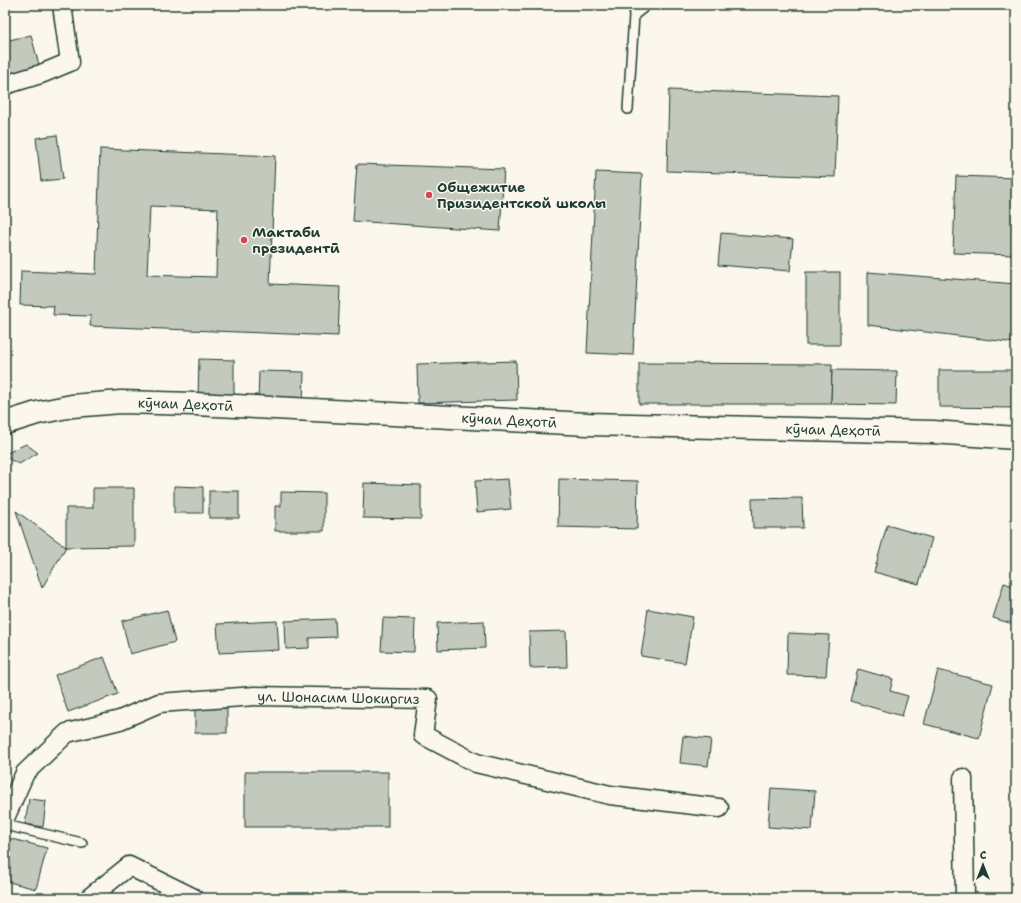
<svg xmlns="http://www.w3.org/2000/svg" width="1021" height="903" viewBox="0 0 1021 903" font-family="'Shantell Sans',sans-serif">
  <rect width="100%" height="100%" fill="#fbf7ec"/>
  <filter id="ink" filterUnits="userSpaceOnUse"><feTurbulence type="fractalNoise" baseFrequency=".025" numOctaves="2"/><feDisplacementMap in="SourceGraphic" scale="8" xChannelSelector="R" yChannelSelector="G"/><feConvolveMatrix kernelMatrix="1 2 1 2 8 2 1 2 1" color-interpolation-filters="sRGB"/></filter>
  <g filter="url(#ink)">
    <g fill="#c4c9be" stroke="#1f3d34" fill-rule="evenodd">
      <path d="M31,35l9,34 -35,7v-35z"/>
      <path d="M669,90l169,6 -3,81 -168,-6z"/>
      <path d="M57,135l6,44 -22,2 -5,-43z"/>
      <path d="M100,149l175,7 -5,128 70,3 -2,49 -248,-10 1,-10 -38,-1 1,-9 -34,-1 1,-34 75,3zM150,206l68,3 -2,68 -69,-2z"/>
      <path d="M357,164l147,5 -4,62 -147,-10z"/>
      <path d="M596,172l46,2 -9,181 -46,-2z"/>
      <path d="M956,176l60,2v77l-63,-2z"/>
      <path d="M721,233l72,6 -3,32 -72,-6z"/>
      <rect x="806" y="272" width="34" height="73"/>
      <path d="M868,272l148,12v59l-148,-18z"/>
      <path d="M199,359l35,1v38l-36,-1z"/>
      <path d="M516,361l1,39 -99,3 -1,-39z"/>
      <path d="M639,363l193,1 -1,40h-192z"/>
      <path d="M832,370l65,1 -1,34 -65,-1z"/>
      <path d="M939,370h77v38l-77,-1z"/>
      <path d="M259,371l45,1 -1,32 -45,-1z"/>
      <path d="M26,444l12,9 -19,11 -14,-7v-3z"/>
      <path d="M508,479l3,30 -34,3 -2,-31z"/>
      <path d="M559,479l79,2 -1,48 -79,-2z"/>
      <path d="M364,483l57,2v34l-58,-1z"/>
      <path d="M174,486l29,1v26h-29z"/>
      <path d="M93,488h41v58l-68,1v-39h27z"/>
      <rect x="209" y="491" width="30" height="27"/>
      <path d="M281,492l43,1v38h-49v-25h6z"/>
      <path d="M802,498l1,30h-50l-1,-29z"/>
      <path d="M16,511l50,36 -24,41z"/>
      <path d="M887,525l45,13 -13,46 -45,-12z"/>
      <path d="M1004,583l12,4v38l-23,-7z"/>
      <path d="M648,609l45,8 -8,46 -44,-7z"/>
      <path d="M167,610l8,32 -45,12 -8,-33z"/>
      <path d="M383,618l32,1 -1,33 -33,-1z"/>
      <path d="M335,619l1,18 -27,1v10l-23,1 -1,-28z"/>
      <path d="M277,621l2,29 -60,3 -2,-29z"/>
      <path d="M484,621l1,27 -47,2 -1,-27z"/>
      <path d="M566,631l1,36 -37,1 -1,-36z"/>
      <path d="M788,633l41,2 -3,41 -39,-1z"/>
      <path d="M104,657l14,37 -50,18 -13,-37z"/>
      <path d="M858,669l35,10 -3,12 18,5 -6,20 -52,-15z"/>
      <path d="M938,670l55,14 -14,54 -55,-14z"/>
      <rect x="195" y="708" width="32" height="25"/>
      <path d="M683,736l28,3 -3,27 -28,-3z"/>
      <rect x="245" y="772" width="143" height="55"/>
      <path d="M771,788l44,3 -3,39 -44,-3z"/>
      <path d="M29,799l17,2 -3,26 -18,-3z"/>
      <path d="M8,838l39,10 -11,41 -31,-8v-29z"/>
    </g>
    <g fill="none" stroke-linecap="round" stroke-linejoin="round">
      <g stroke="#1f3d34" stroke-width="12">
        <g id="service">
          <path d="M628,109l6,-94 13,-10"/>
          <path d="M5,825l77,18"/>
        </g>
      </g>
      <g stroke="#1f3d34" stroke-width="21">
        <g id="minor">
          <path d="M5,85l36,-11 29,-12 -8,-57"/>
          <path d="M963,778l2,120"/>
          <path id="s1" d="M5,818l20,-45 42,-40 53,-13 39,-17 96,-7 173,3 -5,36 53,28 134,32 109,13"/>
          <path d="M89,898l40,-32 65,32"/>
        </g>
      </g>
      <g stroke="#1f3d34" stroke-width="25">
        <g id="secondary">
          <path id="s2" d="M5,423l32,-10 35,-7 49,-4 74,2 393,20 345,8 83,6"/>
        </g>
      </g>
      <use href="#service" stroke="#fbf7ec" stroke-width="9"/>
      <use href="#minor" stroke="#fbf7ec" stroke-width="18"/>
      <use href="#secondary" stroke="#fbf7ec" stroke-width="22"/>
    </g>
  </g>
  <g fill="#d1495b" stroke="#fbf7ec" stroke-width="1.5">
    <circle cx="429" cy="195" r="4"/>
    <circle cx="244" cy="240" r="4"/>
  </g>
  <g text-anchor="middle" dominant-baseline="central" stroke-width="3" stroke-linejoin="round" paint-order="stroke">
    <g font-size="14" font-weight="bold" fill="#1f3d34" stroke="#fbf7ec" text-anchor="start">
      <text x="437" y="187">Общежитие<tspan x="437" dy="16">Призидентской школы</tspan></text>
      <text x="252" y="232">Мактаби<tspan x="252" dy="16">президентӣ</tspan></text>
    </g>
    <g font-size="14" fill="#1f3d34" stroke="#fbf7ec">
      <text stroke="none"><textPath href="#s2" startOffset="183">кӯчаи Деҳотӣ</textPath></text>
      <text stroke="none"><textPath href="#s2" startOffset="507">кӯчаи Деҳотӣ</textPath></text>
      <text stroke="none"><textPath href="#s2" startOffset="831">кӯчаи Деҳотӣ</textPath></text>
      <text stroke="none"><textPath href="#s1" startOffset="384">ул. Шонасим Шокиргиз</textPath></text>
    </g>
  </g>
  <rect width="1021" height="903" fill="none" stroke="#fbf7ec" stroke-width="20"/>
  <rect x="10" y="10" width="1001" height="883" fill="none" stroke="#1f3d34" stroke-width="1.5" filter="url(#ink)"/>
  <g transform="translate(983 865)" stroke="#fbf7ec" stroke-width="3" paint-order="stroke">
  <path d="M0-3L7 15L0 10L-7 15Z" fill="#1f3d34"/>
  <text y="-6" font-size="11" font-weight="bold" text-anchor="middle" fill="#1f3d34">С</text>
  </g>
</svg>
